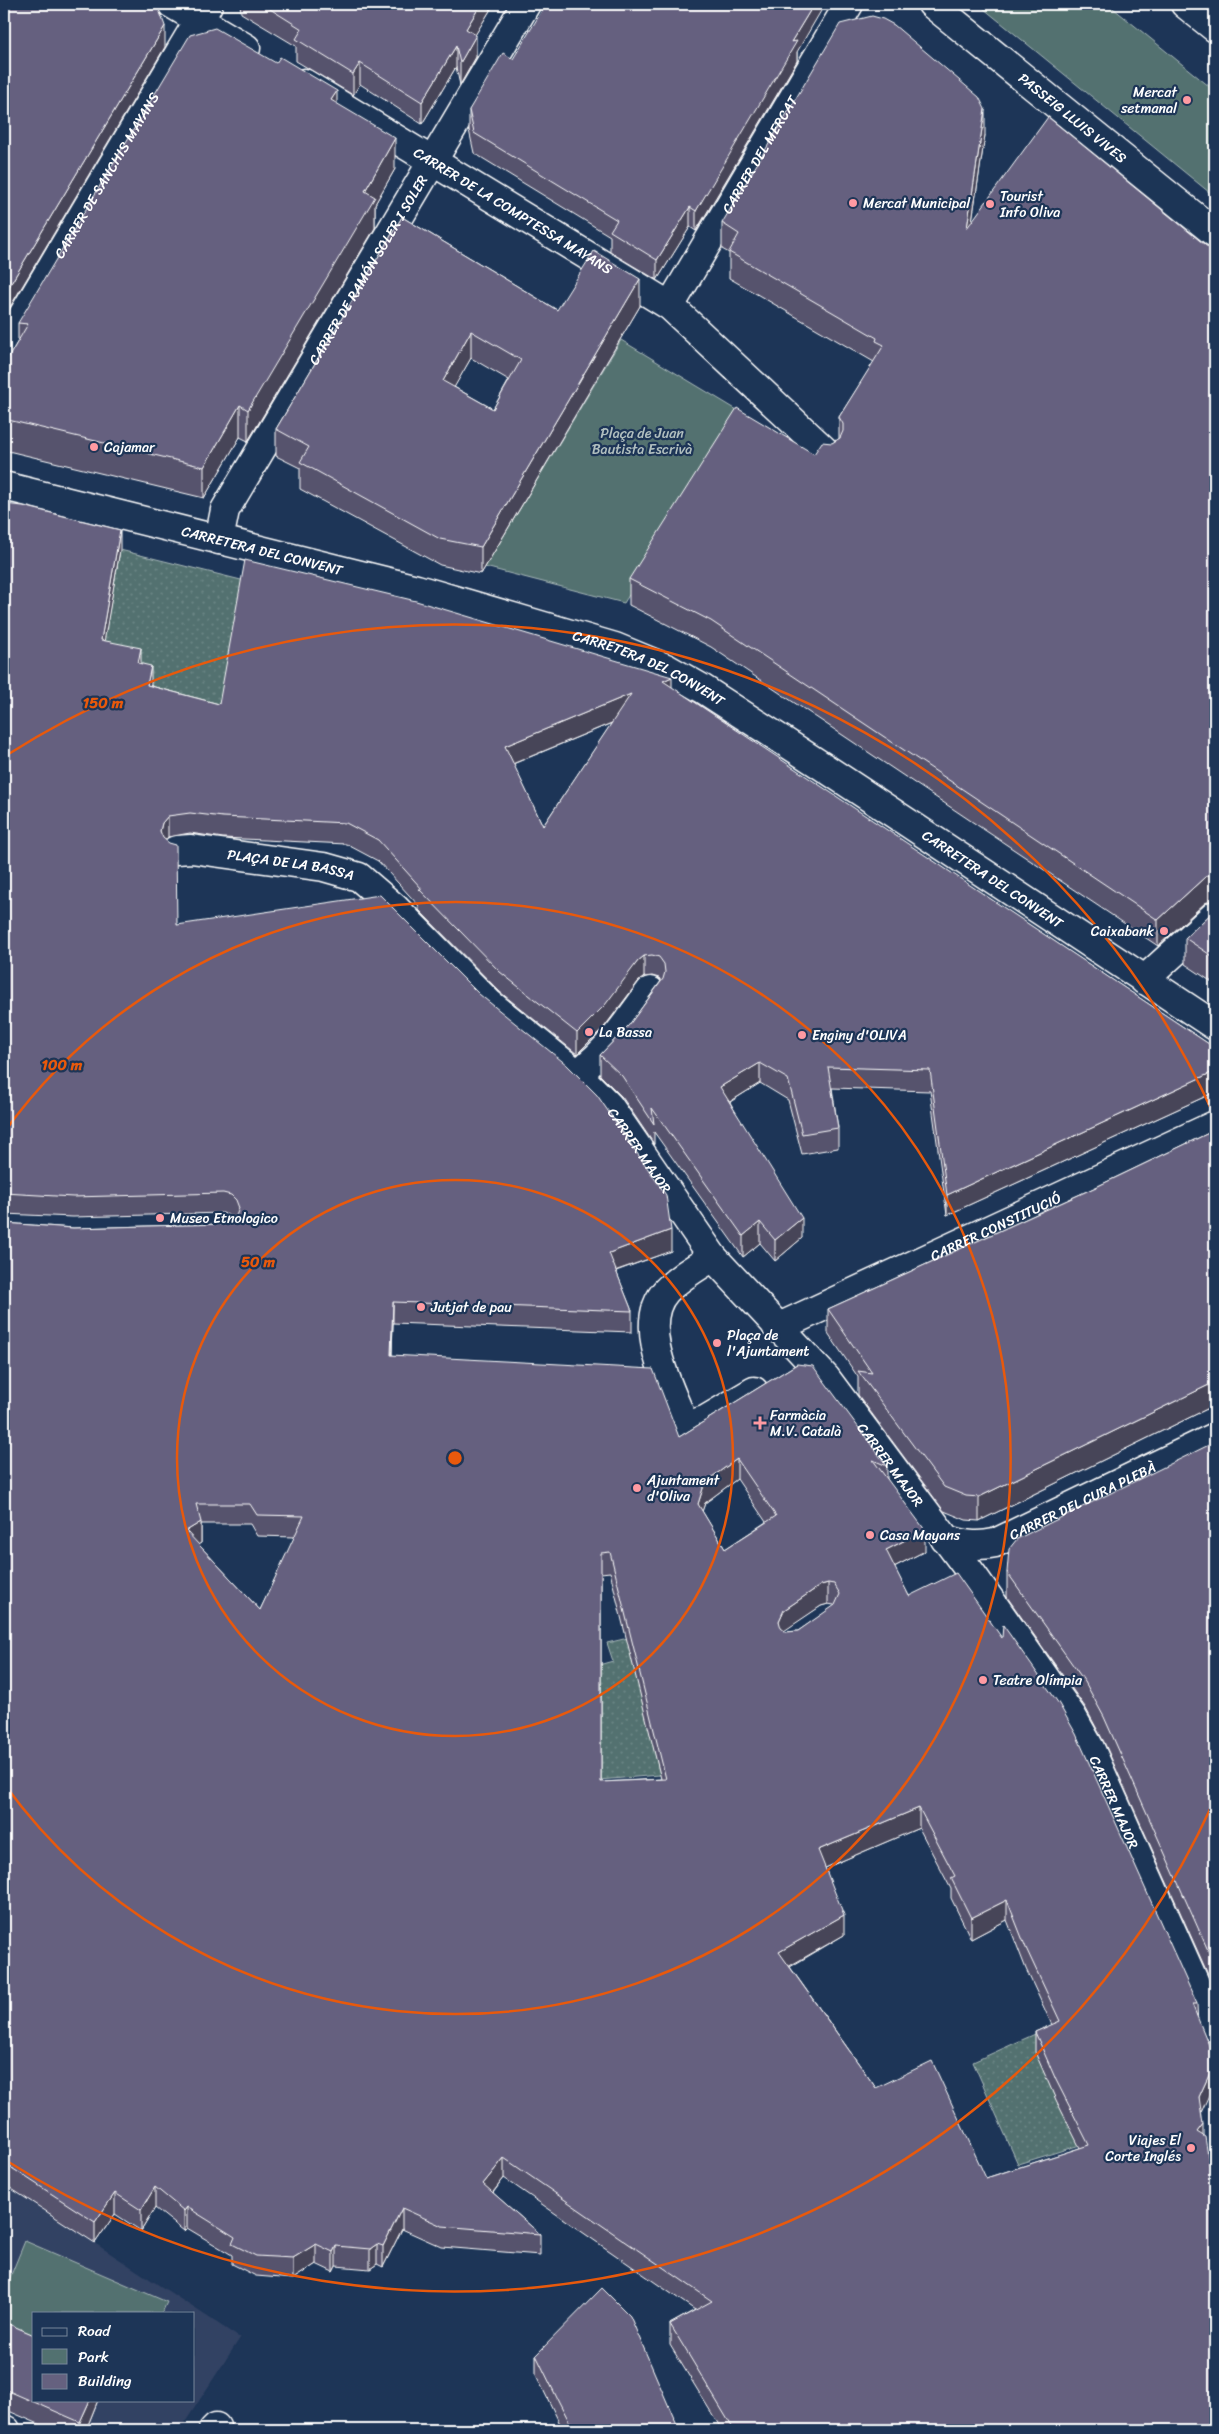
<svg xmlns="http://www.w3.org/2000/svg" width="1219" height="2434" viewBox="0 0 1219 2434" font-family="Sriracha,sans-serif">
  <defs>
    <pattern id="garden-dots" width="8" height="8" patternUnits="userSpaceOnUse" patternTransform="scale(1.25)"><rect width="8" height="8" fill="#527170"/><path d="M2 2h.1M6 6h.1" fill="none" stroke="#6c8685" stroke-width="1.8" stroke-linecap="round"/></pattern>
  </defs>
  <rect width="100%" height="100%" fill="#1d3557"/>
  <filter id="ink" filterUnits="userSpaceOnUse"><feTurbulence type="fractalNoise" baseFrequency=".02" numOctaves="2"/><feDisplacementMap in="SourceGraphic" scale="10" xChannelSelector="R" yChannelSelector="G"/><feConvolveMatrix kernelMatrix="1 2 1 2 8 2 1 2 1" color-interpolation-filters="sRGB"/></filter>
  <g filter="url(#ink)">
    <path fill="#334263" fill-rule="evenodd" d="M4,2175l23,24 213,139 -60,92h-127l-49,-21zM34,2313h160v87h-160z"/>
    <g fill="#527170" stroke="#a8b8b8">
      <path d="M978,4h130l107,87v106z"/>
      <path d="M621,340l121,73 -118,190 -139,-36z"/>
      <path d="M25,2241l142,61 -5,11h-128v22l-30,-13v-30z"/>
    </g>
    <g fill="url(#garden-dots)" stroke="#a8b8b8">
      <path d="M120,550l125,31 -25,140 -125,-62 15,-54z"/>
      <path d="M628,1638l32,137 -61,5 -11,-112 25,-7 -6,-18z"/>
      <path d="M1053,2026l-17,27 44,92 -62,19 -45,-102z"/>
    </g>
    <g fill="none" stroke-linecap="round" stroke-linejoin="round">
      <g stroke="#fff" stroke-width="31">
        <g id="minor">
          <path d="M172,4l74,44"/>
          <path id="s1" d="M304,83l366,223 158,148"/>
          <path id="s2" d="M670,306l179,-302"/>
          <path id="s3" d="M4,347l204,-342"/>
          <path id="s4" d="M219,540l6,-30 301,-506"/>
          <path id="s5" d="M176,850l15,-1 133,18 35,10 36,31 95,96 87,70 32,32 104,151 113,121 146,196 100,142 18,32 125,280"/>
          <path d="M1144,980l71,-65"/>
          <path d="M577,1074c31,-23 51,-52 73,-83"/>
          <path d="M713,1257c-16,10 -34,20 -47,34 -31,34 5,100 19,135l20,-6 49,-29"/>
          <path id="s6" d="M777,1328l438,-203"/>
          <path id="s7" d="M945,1539c19,6 32,8 50,4l220,-106"/>
          <path d="M4,2429l2,1"/>
          <path d="M213,2430l3,-3"/>
        </g>
      </g>
      <g stroke="#fff" stroke-width="31">
        <g id="tertiary">
          <path id="s8" d="M932,4l283,229"/>
          <path d="M1185,4l30,24"/>
        </g>
      </g>
      <g stroke="#fff" stroke-width="31">
        <g id="secondary">
          <path id="s9" d="M4,486l413,103 198,58 51,21 37,21 119,77 393,260"/>
        </g>
      </g>
      <use href="#minor" stroke="#1d3557" stroke-width="28"/>
      <use href="#tertiary" stroke="#1d3557" stroke-width="28"/>
      <use href="#secondary" stroke="#1d3557" stroke-width="28"/>
    </g>
    <g fill="#57536d" stroke="#fff" fill-rule="evenodd">
      <path d="M240,4h254l-19,31 1,22 -16,28 -4,-18 -34,57 -62,-40 -7,11 -57,-34v-15l-55,-33z"/>
      <path d="M797,52v9l-101,170 -6,-4 -33,53 -47,-28v-16l-136,-83 -5,-23v-20l44,-51z"/>
      <path d="M337,104l58,65 -20,35v24l-127,213 -8,-4 -36,61 -200,-48v-85l14,-24v-18z"/>
      <path d="M985,135l-13,86 243,32v647h-3l-7,3 -47,43 -447,-299 -82,-42v-26l185,-125 25,-15v-22l35,-55 -145,-84v-25l-7,-4v-26z"/>
      <path d="M402,217l155,93 83,-4 -159,268 -41,-9 -140,-76v-21l-24,-12v-27zM471,358l38,22 -16,29 -39,-22z"/>
      <path d="M4,504l116,46 -16,90 37,24 10,22 68,18 453,-16 543,360v44l-268,123 -17,-124 -98,-3 6,40v20l-36,6 -14,-54 -28,-17 -30,19 72,136 -27,23 -15,-18 -17,14 -89,-125v12l-32,-47 -22,-22v-20l29,-30 32,-44 -2,-3 -7,-2 -8,1 -6,5 -33,44 -28,28 -77,-62 -81,-82v-4l-41,-45 -32,-17 -123,-6 -33,-5 -22,4 -3,3 12,85 494,326 -55,20 16,40v21l-239,-9 -1,32 287,82 118,-73 90,102v13l38,72 -31,16 15,29 288,408 18,426h-493l-52,-85v-21l25,-14 -191,-132 -11,15 47,41v21l-98,-8 -40,-18 -19,38 -6,-3 -7,5 -34,-3 -3,6 -17,-8 -23,15 -37,-3 -24,-12v-9l-45,-27 -3,3 -29,-23 -14,23 -26,-17 -20,29 -91,-59v-961l69,5 150,-4 8,-2 3,-3 -3,-3 -8,-3 -150,4 -69,-3zM612,723l-69,103 -30,-62zM737,1479l29,43 -41,27 -23,-38 3,-8zM201,1524h49l7,12 38,1 -35,73 -62,-66 3,-1zM610,1572l51,207 -60,3v-209zM828,1604l6,1 1,1 -37,25 -12,1 -2,-2 37,-24zM919,1828l32,61v9l20,41 36,-19 19,49 26,56 -17,7v20l21,48 24,48 -94,30 -110,-90 -86,-121 54,-32 -19,-67z"/>
      <path d="M1215,910v74l-30,-20v-26z"/>
      <path d="M1215,1130v275l-236,116 -13,-1 -22,-9 -86,-116v-18l-30,-44v-24l268,-122z"/>
      <path d="M1215,1442v548l-111,-248 -19,-35 -78,-110v-25z"/>
      <path d="M4,2322l94,78 -12,30h-33l-49,-21z"/>
      <path d="M536,2355l143,75h-116l-27,-55z"/>
    </g>
    <g fill="#474459" stroke="#fff">
      <path d="M481,4h13l-28,46v-21z"/>
      <path d="M814,4h11l-28,48v9l-101,170v-20l95,-169z"/>
      <path d="M165,26v21l-161,270v-22z"/>
      <path d="M476,35v22l-16,28v-22z"/>
      <path d="M456,46v21l-34,57v-22z"/>
      <path d="M360,63v21l-7,11v-21z"/>
      <path d="M337,91v31l-6,-22z"/>
      <path d="M985,109v26l-18,119v-26z"/>
      <path d="M395,138v31l-20,35v24l-127,213v-31l117,-219z"/>
      <path d="M690,207v20l-33,53v-20z"/>
      <path d="M640,279v27l-159,268v-27z"/>
      <path d="M471,331v27l-28,49v-26z"/>
      <path d="M240,405v32l-36,61v-31z"/>
      <path d="M120,530v20l-19,110v-20z"/>
      <path d="M141,648v20l-3,-5z"/>
      <path d="M151,666v20l-4,-1z"/>
      <path d="M672,677v21l-9,-17z"/>
      <path d="M631,694v21l-126,52v-21z"/>
      <path d="M168,816v21l-6,7 -2,-13 2,-8z"/>
      <path d="M1212,874v26l-7,3 -47,43v-26l47,-43z"/>
      <path d="M644,956v21l-6,5 -33,44 -28,28v-21l61,-72z"/>
      <path d="M760,1063v20l-40,25v-21z"/>
      <path d="M1215,1071v21l-268,123v-20z"/>
      <path d="M802,1218v20l-27,23v-21z"/>
      <path d="M760,1222v21l-17,14v-21z"/>
      <path d="M671,1230v21l-62,22v-20z"/>
      <path d="M393,1302v21l-2,52v-20z"/>
      <path d="M1215,1382v23l-236,116v-24z"/>
      <path d="M737,1459v20l-32,24 -7,21v-20l7,-22z"/>
      <path d="M201,1522v21l-15,9v-21z"/>
      <path d="M925,1530v21l-39,20v-21z"/>
      <path d="M828,1583v21l-7,2 -37,25 -5,10v-20l5,-11 37,-25z"/>
      <path d="M919,1808v20l-101,43v-21z"/>
      <path d="M1007,1900v20l-36,19v-21z"/>
      <path d="M844,1915v20l-65,37v-20z"/>
      <path d="M1215,2062v20l-16,35v-20z"/>
      <path d="M1203,2124v20l-6,-12z"/>
      <path d="M504,2158v20l-21,27v-21z"/>
      <path d="M155,2187v21l-14,23v-21z"/>
      <path d="M115,2193v21l-20,29v-21z"/>
      <path d="M187,2207v21l-3,3v-20z"/>
      <path d="M402,2208v21l-19,38v-21z"/>
      <path d="M316,2244v20l-23,15v-21z"/>
      <path d="M377,2244v20l-7,5v-20z"/>
      <path d="M336,2246v20l-3,6v-20z"/>
      <path d="M90,2400h8l-12,30h-6v-8z"/>
      <path d="M572,2422v8h-2v-7z"/>
    </g>
    <g fill="#65617f" stroke="#fff" fill-rule="evenodd">
      <path d="M4,4h153l8,22 -161,269z"/>
      <path d="M262,4h219l-15,25 10,6 -16,28 -4,-17 -34,56 -62,-39 -7,11 -57,-35 6,-10z"/>
      <path d="M546,4h268l-23,38 6,-1 -101,170 -6,-4 -33,53 -47,-29 7,-11 -143,-87 -5,-23 34,-57 10,6z"/>
      <path d="M872,16l11,3 11,6 85,72 6,12 -18,119 81,-111 167,136v621h-3l-7,3 -47,43 -447,-299 -82,-42 108,-171 77,46 8,-12 10,1 8,-5 3,-7v-7l-4,-7 45,-72 -8,-4 1,-3 -148,-86 10,-18 -17,-11 118,-199z"/>
      <path d="M215,28l61,35 4,-6 57,34 -6,9 64,38 -30,53 10,6 -127,213 -8,-5 -36,62 -200,-48v-54l24,-41 -10,-1 172,-288z"/>
      <path d="M402,217l155,93 37,-59 46,28 -159,268 -41,-8 -140,-77 9,-15 -33,-18zM471,331l50,29 -28,49 -50,-28z"/>
      <path d="M4,504l19,2 97,24 -19,110 40,8 -3,15 13,3 -4,19 72,19 26,-144 171,41 256,76 -9,4 552,367v23l-268,124 -17,-125 -102,-3 10,61 -36,6 -14,-55 -28,-16 -40,24 82,131 -27,22 -15,-18 -17,14 -91,-128 2,16 -32,-48 -22,-21 29,-30 34,-46 2,-7 -1,-8 -5,-7 -7,-2 -8,1 -6,5 -33,44 -28,28 -77,-61 -81,-83h3l-44,-49 -32,-17 -123,-6 -33,-4 -22,3 -6,7 -2,8 3,7 6,5 7,2 1,80 203,-30 99,99 88,71 30,30 69,100 5,35 -62,23 23,58 -239,-9 -2,53 262,14 26,68 118,-73 16,2 74,100 -14,-6 52,70 -39,20 23,46 47,-23 46,65 1,-13 56,79 17,30 121,270h-5l23,56v2l-16,35 4,27 -6,8 8,5 10,64v229h-481l-64,-106 42,-23 -208,-143 -21,26 57,50 -98,-8 -40,-18 -19,38 -6,-2 -7,5 -34,-3 -3,6 -17,-8 -23,14 -37,-2 -24,-12 3,-7 -48,-30 -3,4 -29,-24 -14,23 -26,-17 -20,29 -91,-59v-940l69,5 150,-4 8,-2 5,-6 3,-8 -3,-8 -5,-5 -8,-2 -150,4 -69,-4zM631,694l-88,132 -38,-80zM737,1459l39,57 -51,33 -27,-45 7,-22zM196,1504h54l7,11 47,1 -44,94 -74,-79 15,-9zM610,1552l56,227 -65,3v-229zM828,1583l6,1 6,10 -5,11 -37,26 -12,1 -5,-4 -2,-7 5,-11 37,-25zM919,1808l36,68 -4,2 20,40 36,-18 19,48 34,73 -25,11 21,48 33,65 -103,33 -54,-117 -56,27 -97,-136 65,-37 -26,-65z"/>
      <path d="M1215,910v48l-30,-20z"/>
      <path d="M1215,1130v252l-236,115 -13,-1 -22,-9 -86,-116 14,2 -44,-64 268,-122z"/>
      <path d="M1215,1442v524l-111,-249 -19,-35 -78,-110 2,-23 8,-10z"/>
      <path d="M602,2288l28,28 49,114h-102l-5,-8 -2,1 -11,-21 -23,-47z"/>
      <path d="M4,2322l30,13v65h56l-10,22 -76,-33z"/>
    </g>
  </g>
  <g fill="none" stroke="#e8590c" stroke-width="2.5">
    <circle cx="455" cy="1458" r="278"/>
    <path d="M5 1131A556 556 0 1 1 5 1785"/>
    <path d="M1213 1803A833 833 0 0 1 7 2161M7 755A833 833 0 0 1 1213 1113"/>
  </g>
  <g fill="#ff9aa2" stroke="#1d3557" stroke-width="2">
    <circle cx="1187" cy="100" r="5"/>
    <circle cx="853" cy="203" r="5"/>
    <circle cx="990" cy="204" r="5"/>
    <circle cx="94" cy="447" r="5"/>
    <circle cx="1164" cy="931" r="5"/>
    <circle cx="589" cy="1032" r="5"/>
    <circle cx="802" cy="1035" r="5"/>
    <circle cx="160" cy="1218" r="5"/>
    <circle cx="421" cy="1307" r="5"/>
    <circle cx="717" cy="1343" r="5"/>
    <path d="M757.5 1415.5h5v5h5v5h-5v5h-5v-5h-5v-5h5z"/>
    <circle cx="637" cy="1488" r="5"/>
    <circle cx="870" cy="1535" r="5"/>
    <circle cx="983" cy="1680" r="5"/>
    <circle cx="1191" cy="2148" r="5"/>
  </g>
  <g text-anchor="middle" dominant-baseline="central" stroke-width="4.5" stroke-linejoin="round" paint-order="stroke">
    <g font-size="14" fill="#fff" stroke="#1d3557" text-anchor="start">
      <text x="1177" y="92" text-anchor="end">Mercat<tspan x="1177" dy="16">setmanal</tspan></text>
      <text x="1000" y="196">Tourist<tspan x="1000" dy="16">Info Oliva</tspan></text>
      <text x="863" y="203">Mercat Municipal</text>
      <text x="104" y="447">Cajamar</text>
      <text x="1154" y="931" text-anchor="end">Caixabank</text>
      <text x="599" y="1032">La Bassa</text>
      <text x="812" y="1035">Enginy d'OLIVA</text>
      <text x="170" y="1218">Museo Etnologico</text>
      <text x="431" y="1307">Jutjat de pau</text>
      <text x="727" y="1335">Plaça de<tspan x="727" dy="16">l'Ajuntament</tspan></text>
      <text x="770" y="1415">Farmàcia<tspan x="770" dy="16">M.V. Català</tspan></text>
      <text x="647" y="1480">Ajuntament<tspan x="647" dy="16">d'Oliva</tspan></text>
      <text x="880" y="1535">Casa Mayans</text>
      <text x="993" y="1680">Teatre Olímpia</text>
      <text x="1181" y="2140" text-anchor="end">Viajes El<tspan x="1181" dy="16">Corte Inglés</tspan></text>
    </g>
    <g font-size="14" fill="#fff" stroke="#1d3557">
      <text stroke="none"><textPath href="#s8" startOffset="181">PASSEIG LLUIS VIVES</textPath></text>
      <text stroke="none"><textPath href="#s2" startOffset="176">CARRER DEL MERCAT</textPath></text>
      <text stroke="none"><textPath href="#s3" startOffset="200">CARRER DE SANCHIS MAYANS</textPath></text>
      <text stroke="none"><textPath href="#s1" startOffset="245">CARRER DE LA COMPTESSA MAYANS</textPath></text>
      <text stroke="none"><textPath href="#s4" startOffset="310">CARRER DE RAMÓN SOLER I SOLER</textPath></text>
      <text stroke="none"><textPath href="#s9" startOffset="266">CARRETERA DEL CONVENT</textPath></text>
      <text stroke="none"><textPath href="#s9" startOffset="671">CARRETERA DEL CONVENT</textPath></text>
      <text stroke="none"><textPath href="#s5" startOffset="116">PLAÇA DE LA BASSA</textPath></text>
      <text stroke="none"><textPath href="#s9" startOffset="1076">CARRETERA DEL CONVENT</textPath></text>
      <text stroke="none"><textPath href="#s5" startOffset="579">CARRER MAJOR</textPath></text>
      <text stroke="none"><textPath href="#s6" startOffset="241">CARRER CONSTITUCIÓ</textPath></text>
      <text stroke="none"><textPath href="#s5" startOffset="982">CARRER MAJOR</textPath></text>
      <text stroke="none"><textPath href="#s7" startOffset="148">CARRER DEL CURA PLEBÀ</textPath></text>
      <text stroke="none"><textPath href="#s5" startOffset="1388">CARRER MAJOR</textPath></text>
    </g>
    <g font-size="14" fill="#b1bfbf" stroke="#1d3557">
      <text x="642" y="433">Plaça de Juan<tspan x="642" dy="16">Bautista Escrivà</tspan></text>
    </g>
  </g>
  <circle cx="455" cy="1458" r="8" fill="#e8590c" stroke="#1d3557" stroke-width="2.5"/>
  <g font-size="15" text-anchor="middle" font-weight="bold" fill="#e8590c" stroke="#1d3557" stroke-width="4.5" stroke-linejoin="round" paint-order="stroke">
    <text x="103" y="708">150 m</text>
    <text x="62" y="1070">100 m</text>
    <text x="258" y="1267">50 m</text>
  </g>
  <rect width="1219" height="2434" fill="none" stroke="#1d3557" stroke-width="20"/>
  <rect x="10" y="10" width="1199" height="2414" fill="none" stroke="#fff" stroke-width="2" filter="url(#ink)"/>
  <rect x="32" y="2312" width="162" height="90" fill="#1d3557" stroke="#77869a"/>
  <rect x="42" y="2328" width="25" height="8" fill="#1d3557" stroke="#77869a"/>
  <text x="78" y="2336" font-size="15" fill="#ffffff">Road</text>
  <rect x="42" y="2349" width="25" height="15" fill="#527170" stroke="#77869a"/>
  <text x="78" y="2362" font-size="15" fill="#ffffff">Park</text>
  <rect x="42" y="2374" width="25" height="15" fill="#65617f" stroke="#77869a"/>
  <text x="78" y="2386" font-size="15" fill="#ffffff">Building</text>
</svg>
